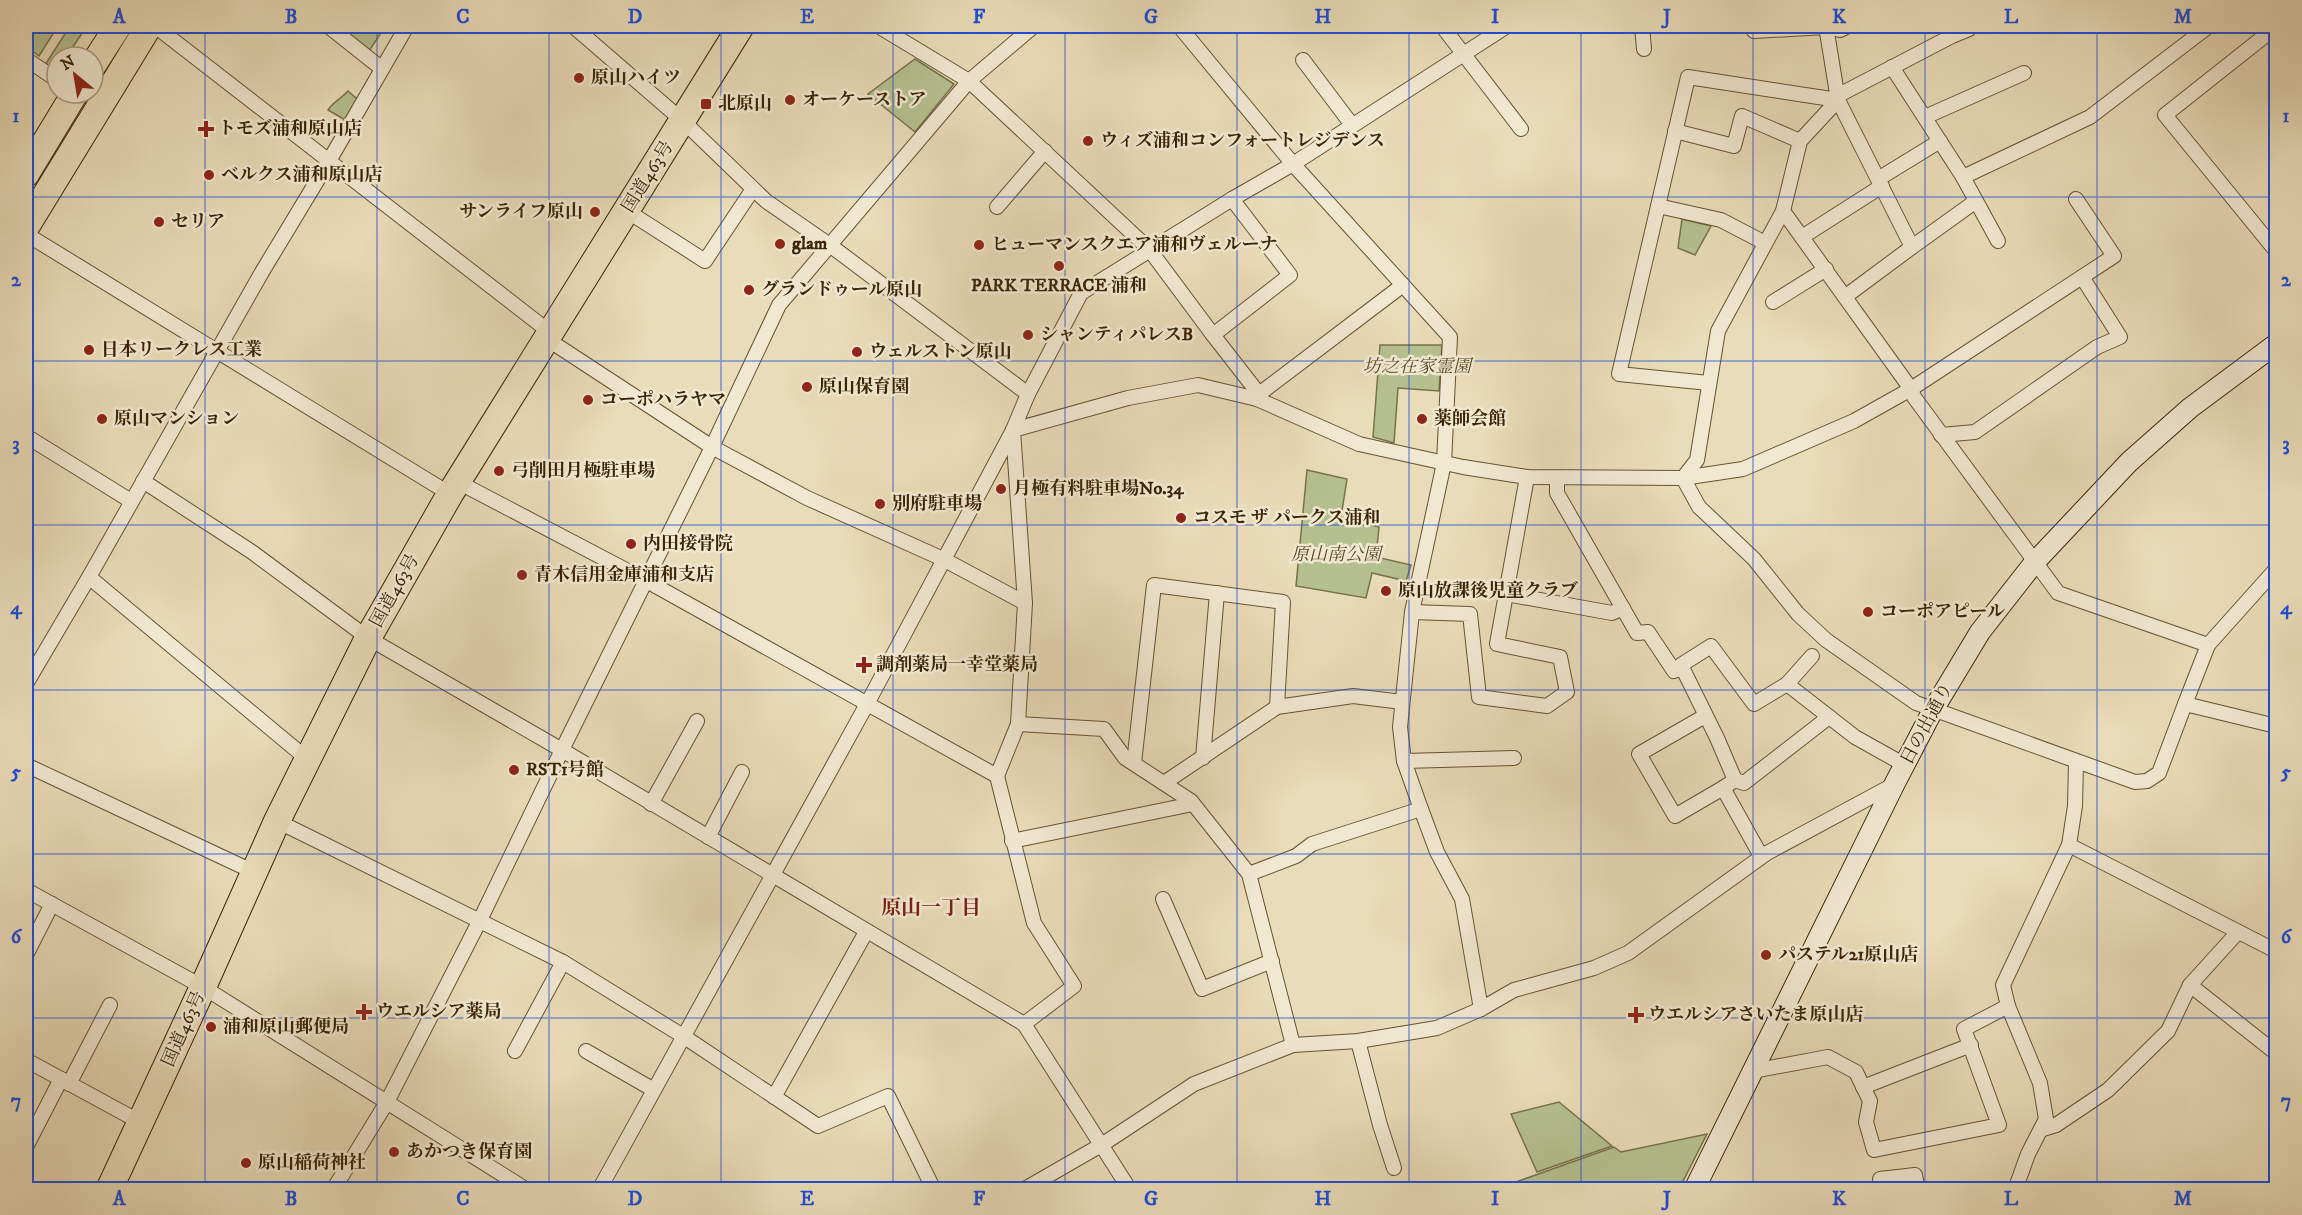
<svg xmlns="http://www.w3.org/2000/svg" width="2302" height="1215" viewBox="0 0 2302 1215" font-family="'IM FELL DW Pica','Noto Serif JP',serif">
  <rect width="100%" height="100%" fill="#e9dcb8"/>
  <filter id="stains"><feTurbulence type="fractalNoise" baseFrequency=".00333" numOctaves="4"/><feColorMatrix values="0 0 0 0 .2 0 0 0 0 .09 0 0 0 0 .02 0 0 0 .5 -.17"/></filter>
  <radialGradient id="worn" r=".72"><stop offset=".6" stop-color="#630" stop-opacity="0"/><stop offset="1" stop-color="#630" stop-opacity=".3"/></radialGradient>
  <g fill="#b5c08f" stroke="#78724a" stroke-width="1.5">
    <path d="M32,26h26l-19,30 -13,-10v-10z"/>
    <path d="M70,26h17l-21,31h-9l-1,15 -11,-7z"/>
    <path d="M344,26h33l6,4 -14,21 -29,-21z"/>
    <path d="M915,59l39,25 -39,48 -47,-38z"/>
    <path d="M348,91l9,8 -12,21 -17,-10c6,-9 13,-11 20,-19z"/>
    <path d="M1682,219l29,7 -16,29 -17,-7z"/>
    <path d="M1380,345h62l-3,46 -41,-3 -4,55 -21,-6z"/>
    <path d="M1307,470l40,9 -6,38 38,10 -3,30 35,8 -5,16 -34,-8 -6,25 -70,-12z"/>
    <path d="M1559,1102l53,44 -75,26 -26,-58z"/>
    <path d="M1707,1134l-28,55h-169l3,-6 101,-36 7,5z"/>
  </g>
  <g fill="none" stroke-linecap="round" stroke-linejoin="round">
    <g stroke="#665232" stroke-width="16">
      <g id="street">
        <path d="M155,26l396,307"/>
        <path d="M328,26l53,42"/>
        <path d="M573,26l110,95 83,80 65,45 197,148 -15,36 115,-32 70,-13 59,14 102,45 104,23 64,10 156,1 60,-9 111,-48 57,-32 203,-133 -38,-57"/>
        <path d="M878,26l91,55 180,168 64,86 46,59 -2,5"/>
        <path d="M1179,26l114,138 157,173 -6,126 -32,149 -12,115 4,34 17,48 16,43 25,47 19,110"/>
        <path d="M1442,26l79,103"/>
        <path d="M1642,26l2,23"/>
        <path d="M1826,26l12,74 -38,41 -17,70 -65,120 -21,129 -14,18 16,29 55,52 44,55 28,26 90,63 219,79 12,-1 12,-8 26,-69"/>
        <path d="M2276,27l-111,88 111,136"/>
        <path d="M1754,31l72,-4 14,3 8,-4"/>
        <path d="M26,59l31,21"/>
        <path d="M1303,60l49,65"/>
        <path d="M1892,67l71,110 35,64"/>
        <path d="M1837,96l115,-60 17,-7 -3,-3"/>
        <path d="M1925,117l99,-44"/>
        <path d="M1675,131l59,15 8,-30 58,25"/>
        <path d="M1963,177l127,-60 119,-91"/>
        <path d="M1878,179l62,-38"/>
        <path d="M1658,206l63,14 44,23"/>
        <path d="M997,207l48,-56"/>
        <path d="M627,211l78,50 48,-72"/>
        <path d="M1783,211l128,178 3,8 144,196 150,52 -23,59 91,22"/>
        <path d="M26,234l424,260"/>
        <path d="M1802,237l80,-51"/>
        <path d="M1912,247l64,-46"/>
        <path d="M1773,302l53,-33"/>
        <path d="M1213,335l77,-60 -58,-76"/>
        <path d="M547,339l165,108 95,51 136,61 82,44"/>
        <path d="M1709,383l-90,-9 69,-297 150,23 74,147 -66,49"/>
        <path d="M1028,394l53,-101 151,-94 61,-35 214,-138"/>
        <path d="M1259,394l144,-109"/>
        <path d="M1941,435l34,-3 122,-85 23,-10 -38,-60"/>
        <path d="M26,436l105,65"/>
        <path d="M1557,478v15l80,140 11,-1 26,39 8,-3"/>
        <path d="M143,481l109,71 116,86 194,112 150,-303 67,-142 190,-224 65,-55"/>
        <path d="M458,482l187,98 352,196 37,147 40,63 -50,38"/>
        <path d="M89,577l217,181"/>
        <path d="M1506,594l106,19 11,-5"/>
        <path d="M1412,612l58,2 9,83 68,9 20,-14 -7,-35 -63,-13 30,-167"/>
        <path d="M2208,645l68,-76"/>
        <path d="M26,684l63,-107 173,-305 67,-111 78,-135"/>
        <path d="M1787,684l68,53 50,28"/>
        <path d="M1705,716l-66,38 36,62 48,-28"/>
        <path d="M1018,724l86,5 21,29 66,43 58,73 44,171"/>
        <path d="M1203,758l14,-165"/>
        <path d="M1404,761l110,-3"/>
        <path d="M2076,762l-1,44 -6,39 207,106"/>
        <path d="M1134,763l20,-178 129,17 -6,105"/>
        <path d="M26,765l228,107"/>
        <path d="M997,776l21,-52 7,-121 -12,-173"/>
        <path d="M1735,780l9,3 85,-66"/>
        <path d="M1164,783l113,-76 76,-11 49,6"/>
        <path d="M651,804l46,-83"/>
        <path d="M277,821l286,141 120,74 135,90 70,-30 46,94"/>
        <path d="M708,837l34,-65"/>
        <path d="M1012,841l181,-37"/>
        <path d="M1761,856l-38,-68 12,-8 -18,-42 -36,-73 30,-19 43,58 33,-20 25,-28"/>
        <path d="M1249,874l47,-18 16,-12 109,-35"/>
        <path d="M26,890l177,97 324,203"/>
        <path d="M1163,899l39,90 70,-28"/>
        <path d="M2238,932l-48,53 86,68"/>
        <path d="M26,955l26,-51"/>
        <path d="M1358,1041l22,84 14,43"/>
        <path d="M515,1051l48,-89"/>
        <path d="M586,1051l68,39"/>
        <path d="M26,1060l116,63"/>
        <path d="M1753,1071l75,-14 28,15 14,29 -4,21 8,28 125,-25 -35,-96 44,-23"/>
        <path d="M69,1084l41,-79"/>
        <path d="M1863,1087l108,-42"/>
        <path d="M774,1097l92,-165"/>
        <path d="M2043,1129l13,-4 52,-35 60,-59 22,-46"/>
        <path d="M26,1147l35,-68"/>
        <path d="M1880,1179l35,-4 3,15"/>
        <path d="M333,1190l54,-88 93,-182 82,-170 462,274 106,166"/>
        <path d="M599,1190l268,-486 146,-274"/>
        <path d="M1023,1190l80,-46 91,-60 99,-39 65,-4 79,-13 44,-19 33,-19 80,-22 34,-15 139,-100 128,-69"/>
        <path d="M2015,1190l13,-36 18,-35 -6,-36 -32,-77 -5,-21 66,-140"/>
      </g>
    </g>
    <g stroke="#3a2405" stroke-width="22">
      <path id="secondary" d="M1694,1190l201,-407 38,-73 47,-78 54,-69 95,-101 61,-54 86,-64"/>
    </g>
    <g stroke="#3a2405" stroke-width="28">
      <g id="highway">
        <path d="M93,65l25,-39"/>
        <path d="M26,174l49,-81"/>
        <path d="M26,227l123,-201"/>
        <path d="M109,1190l94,-203 74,-166 91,-183 82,-144 291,-468"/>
      </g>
    </g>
    <use href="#street" stroke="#f1e8d1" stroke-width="14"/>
    <use href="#secondary" stroke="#f1e8d1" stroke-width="20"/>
    <use href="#highway" stroke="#e9dcb8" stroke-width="26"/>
  </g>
  <path fill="none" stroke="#1d4ed8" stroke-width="1.5" stroke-opacity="0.55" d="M205,26v1164M377,26v1164M549,26v1164M721,26v1164M893,26v1164M1065,26v1164M1237,26v1164M1409,26v1164M1581,26v1164M1753,26v1164M1925,26v1164M2097,26v1164M26,197h2250M26,361h2250M26,525h2250M26,690h2250M26,854h2250M26,1018h2250"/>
  <g fill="#8f2418" stroke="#f1e8d1" stroke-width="2">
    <circle cx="579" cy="78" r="6"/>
    <circle cx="790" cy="100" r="6"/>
    <rect x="700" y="98" width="12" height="12" rx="3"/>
    <path d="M203 120h6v6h6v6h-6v6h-6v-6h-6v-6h6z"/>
    <circle cx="1088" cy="141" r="6"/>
    <circle cx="209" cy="175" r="6"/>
    <circle cx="595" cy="212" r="6"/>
    <circle cx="159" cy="222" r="6"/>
    <circle cx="780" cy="244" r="6"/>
    <circle cx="979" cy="245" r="6"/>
    <circle cx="1059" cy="266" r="6"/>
    <circle cx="749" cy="290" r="6"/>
    <circle cx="1028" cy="335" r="6"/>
    <circle cx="89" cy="350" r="6"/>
    <circle cx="857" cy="352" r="6"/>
    <circle cx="807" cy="387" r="6"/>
    <circle cx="588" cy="400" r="6"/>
    <circle cx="102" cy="419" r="6"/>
    <circle cx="1422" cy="419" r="6"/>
    <circle cx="499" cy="471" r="6"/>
    <circle cx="1001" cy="489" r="6"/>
    <circle cx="880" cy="504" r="6"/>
    <circle cx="1181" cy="518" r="6"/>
    <circle cx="631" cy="544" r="6"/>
    <circle cx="522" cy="575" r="6"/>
    <circle cx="1386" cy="591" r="6"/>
    <circle cx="1868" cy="612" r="6"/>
    <path d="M861 656h6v6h6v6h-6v6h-6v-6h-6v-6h6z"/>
    <circle cx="514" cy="770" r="6"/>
    <circle cx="1766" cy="955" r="6"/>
    <path d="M361 1003h6v6h6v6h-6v6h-6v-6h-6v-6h6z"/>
    <path d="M1633 1006h6v6h6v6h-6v6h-6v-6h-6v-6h6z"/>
    <circle cx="211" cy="1027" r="6"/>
    <circle cx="394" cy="1152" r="6"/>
    <circle cx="246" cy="1163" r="6"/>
  </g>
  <g text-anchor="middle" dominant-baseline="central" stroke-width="5" stroke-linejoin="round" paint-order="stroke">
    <g font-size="18" font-weight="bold" fill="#3a2405" stroke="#f1e8d1" text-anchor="start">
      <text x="591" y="78">原山ハイツ</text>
      <text x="802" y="100">オーケーストア</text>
      <text x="718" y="104">北原山</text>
      <text x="218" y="129">トモズ浦和原山店</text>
      <text x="1100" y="141">ウィズ浦和コンフォートレジデンス</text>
      <text x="221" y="175">ベルクス浦和原山店</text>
      <text x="583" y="212" text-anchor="end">サンライフ原山</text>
      <text x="171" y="222">セリア</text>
      <text x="792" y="244">glam</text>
      <text x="991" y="245">ヒューマンスクエア浦和ヴェルーナ</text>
      <text x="1059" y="286" text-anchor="middle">PARK TERRACE 浦和</text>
      <text x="761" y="290">グランドゥール原山</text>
      <text x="1040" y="335">シャンティパレスB</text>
      <text x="101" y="350">日本リークレス工業</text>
      <text x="869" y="352">ウェルストン原山</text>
      <text x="819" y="387">原山保育園</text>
      <text x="600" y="400">コーポハラヤマ</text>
      <text x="114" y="419">原山マンション</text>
      <text x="1434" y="419">薬師会館</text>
      <text x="511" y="471">弓削田月極駐車場</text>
      <text x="1013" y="489">月極有料駐車場No.34</text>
      <text x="892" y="504">別府駐車場</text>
      <text x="1193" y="518">コスモ ザ パークス浦和</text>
      <text x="643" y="544">内田接骨院</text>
      <text x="534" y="575">青木信用金庫浦和支店</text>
      <text x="1398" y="591">原山放課後児童クラブ</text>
      <text x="1880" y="612">コーポアピール</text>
      <text x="876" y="665">調剤薬局一幸堂薬局</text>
      <text x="526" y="770">RST1号館</text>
      <text x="1778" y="955">パステル21原山店</text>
      <text x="376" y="1012">ウエルシア薬局</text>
      <text x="1648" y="1015">ウエルシアさいたま原山店</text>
      <text x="223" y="1027">浦和原山郵便局</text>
      <text x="406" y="1152">あかつき保育園</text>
      <text x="258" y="1163">原山稲荷神社</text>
    </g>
    <g font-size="18" fill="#3a2405" stroke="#f1e8d1">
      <text transform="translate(648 177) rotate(-58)">国道463号</text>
      <text transform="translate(395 591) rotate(-61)">国道463号</text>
      <text transform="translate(1927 724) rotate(-62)">日の出通り</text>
      <text transform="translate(184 1029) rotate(-66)">国道463号</text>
    </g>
    <g font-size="18" font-style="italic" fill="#594b28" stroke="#f1e8d1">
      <text x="1417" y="367">坊之在家霊園</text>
      <text x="1336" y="555">原山南公園</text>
    </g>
    <g font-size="20" font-weight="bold" fill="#7a1f14" stroke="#f1e8d1">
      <text x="931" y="908">原山一丁目</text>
    </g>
  </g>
  <rect width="2302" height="1215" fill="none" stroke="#e9dcb8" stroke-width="66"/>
  <g transform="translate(75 75) rotate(330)"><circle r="28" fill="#f1e8d1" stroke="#a89a7f" stroke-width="1.5"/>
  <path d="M0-4.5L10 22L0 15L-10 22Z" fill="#8f2418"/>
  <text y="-9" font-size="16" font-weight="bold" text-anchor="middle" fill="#3a2405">N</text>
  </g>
  <rect x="33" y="33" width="2236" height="1149" fill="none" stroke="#1d4ed8" stroke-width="2"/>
  <g font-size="20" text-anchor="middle" font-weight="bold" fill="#1d4ed8">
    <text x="119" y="23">A</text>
    <text x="291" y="23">B</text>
    <text x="463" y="23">C</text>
    <text x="635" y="23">D</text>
    <text x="807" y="23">E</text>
    <text x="979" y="23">F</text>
    <text x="1151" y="23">G</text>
    <text x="1323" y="23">H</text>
    <text x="1495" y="23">I</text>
    <text x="1667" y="23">J</text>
    <text x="1839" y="23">K</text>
    <text x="2011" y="23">L</text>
    <text x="2183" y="23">M</text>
    <text x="16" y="122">1</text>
    <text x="2286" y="122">1</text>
    <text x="16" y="286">2</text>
    <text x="2286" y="286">2</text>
    <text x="16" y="450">3</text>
    <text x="2286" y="450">3</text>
    <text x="16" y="614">4</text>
    <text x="2286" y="614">4</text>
    <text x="16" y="778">5</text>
    <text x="2286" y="778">5</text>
    <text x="16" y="943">6</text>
    <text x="2286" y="943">6</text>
    <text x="16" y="1107">7</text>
    <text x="2286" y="1107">7</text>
    <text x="119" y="1205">A</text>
    <text x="291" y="1205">B</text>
    <text x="463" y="1205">C</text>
    <text x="635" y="1205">D</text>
    <text x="807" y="1205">E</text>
    <text x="979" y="1205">F</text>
    <text x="1151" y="1205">G</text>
    <text x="1323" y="1205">H</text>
    <text x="1495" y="1205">I</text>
    <text x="1667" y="1205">J</text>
    <text x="1839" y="1205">K</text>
    <text x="2011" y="1205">L</text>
    <text x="2183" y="1205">M</text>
  </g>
  <rect width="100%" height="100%" filter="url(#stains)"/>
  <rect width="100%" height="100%" fill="url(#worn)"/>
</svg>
